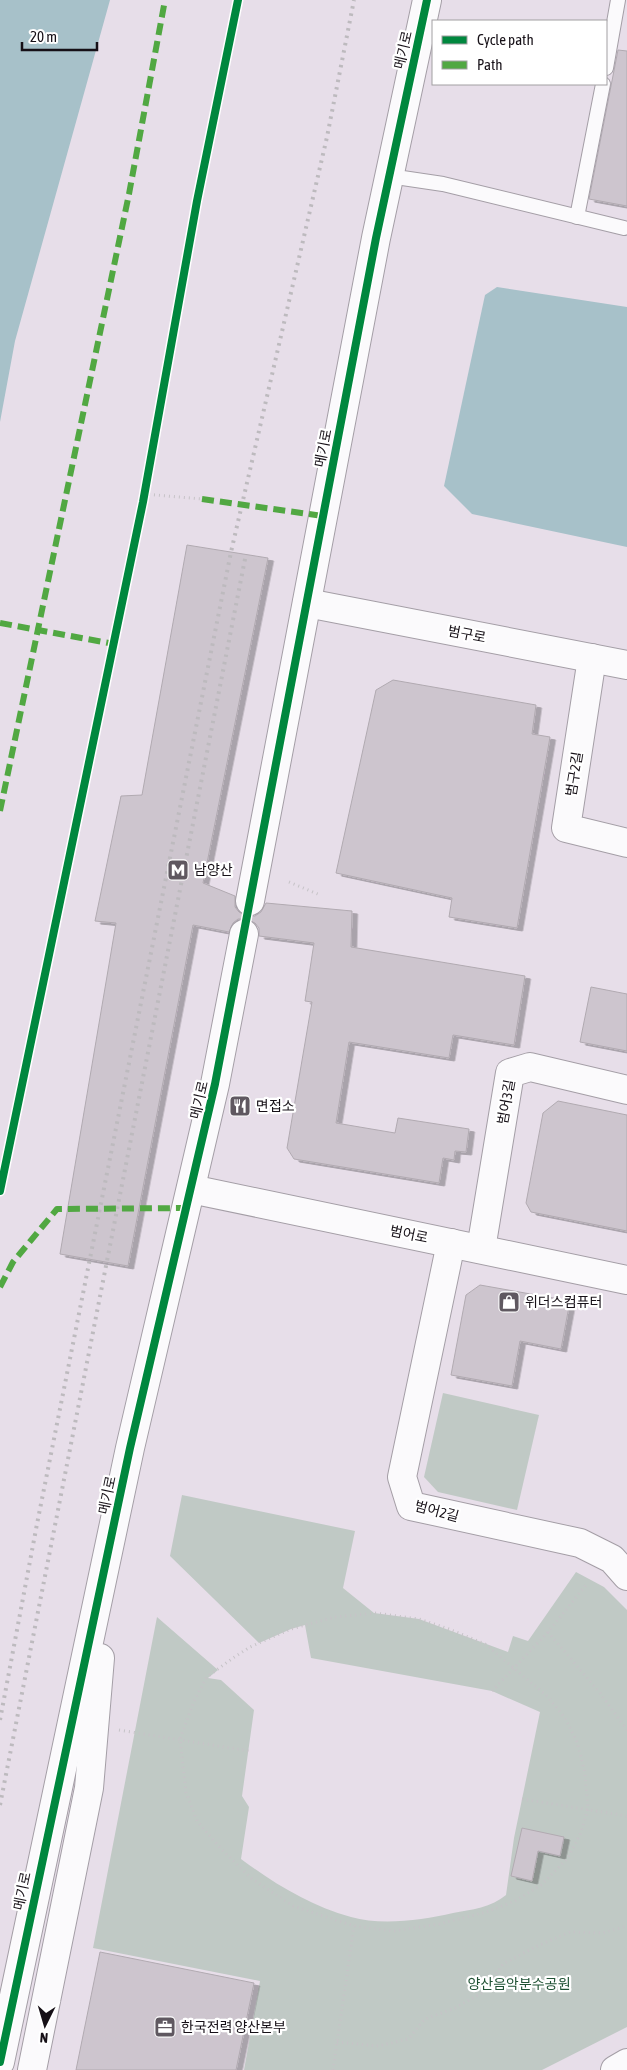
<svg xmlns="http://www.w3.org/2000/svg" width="627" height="2070" viewBox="0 0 627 2070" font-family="'Asap Condensed','Noto Sans KR',sans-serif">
  <defs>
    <filter id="shadow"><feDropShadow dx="5.5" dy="3" stdDeviation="0" flood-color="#0004"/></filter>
  </defs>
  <rect width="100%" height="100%" fill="#e7dee9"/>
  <g fill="#c0c9c5">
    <path d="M443,1393l96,22 -22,95 -79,-18 -14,-15z"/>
    <path d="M182,1495l173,36 -12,57 31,25 45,6 89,33 5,-16 15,5 48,-69 28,15 23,23v417l-85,43h-298l16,-89 -167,-33 64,-331 61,53 -10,8 13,2 33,30 -12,86 7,11 -8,52c34,25 69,47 110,58 31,9 71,3 102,-4 18,-3 39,-6 53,-18l8,-57 26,-126 -48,-21 -181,-33 -6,-33 -14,4 -32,14 -89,-87z"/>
  </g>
  <g fill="#a7c1c9">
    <path d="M0,0h110l-95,341 -15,81z"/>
    <path d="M497,287l130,20v240l-155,-33 -28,-28 41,-191z"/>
  </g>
  <g fill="#cdc5ce" stroke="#b1aab1" filter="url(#shadow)">
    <path d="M618,50l9,1v155l-38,-7z"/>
    <path d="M187,545l81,13 -65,325 32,13v11l4,5 8,4h8l6,-4 5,-9 86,8 -1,36 174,29 -11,69 -61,-10 -4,23 -100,-16 -13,81 59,10 3,-15 71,11 -3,23 -11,-1 -1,9 -11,-2 -4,25 -145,-24 -7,-11 25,-146 -7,-1 9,-58 -55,-7v-8l-4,-5 -9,-4h-8l-5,4 -4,9 -36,-7 -65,341 -68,-12 56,-331 -21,-2 26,-125 21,-1z"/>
    <path d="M393,680l143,25 -4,29 18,3 -33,191 -68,-11 3,-19 -116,-25 40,-183z"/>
    <path d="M591,987l36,7v57l-47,-9z"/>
    <path d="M558,1101l69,14v116l-96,-19 -5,-9 17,-90z"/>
    <path d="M480,1285l90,16 -9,48 -41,-8 -8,45 -61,-11 15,-80z"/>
    <path d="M522,1828l42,9 -4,19 -22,-5 -6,30 -21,-5z"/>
    <path d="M100,1952l154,31 -18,87h-160z"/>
  </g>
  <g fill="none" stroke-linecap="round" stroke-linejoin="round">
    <g stroke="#a49ea6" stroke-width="16">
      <g id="lane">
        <path d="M606,68l12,-68"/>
        <path d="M389,176l54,8 181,44"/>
        <path d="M577,217l26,-133"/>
      </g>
    </g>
    <g stroke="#a49ea6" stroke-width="30">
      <g id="street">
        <path d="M307,603l320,62"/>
        <path d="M592,658l-26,170 61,15"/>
        <path d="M191,1189l436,91"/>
        <path d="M451,1243l-49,234 9,29 169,37 32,16 15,17"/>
        <path d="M481,1249l29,-176 20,-6 97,23"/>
      </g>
    </g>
    <g stroke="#a49ea6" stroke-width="30">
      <g id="secondary">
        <path d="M250,901l126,-663 51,-238"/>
        <path d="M0,2062l130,-614 85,-364 29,-150"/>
        <path d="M32,2070l57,-282 11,-130"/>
      </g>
    </g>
    <g stroke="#a49ea6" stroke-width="30">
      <path id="primary" d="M615,2070l12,-7"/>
    </g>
    <g stroke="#c6c3c7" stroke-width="3" stroke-dasharray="1 4" stroke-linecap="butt">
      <path d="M144,494l58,5"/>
      <path d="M289,882l31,13"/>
      <path d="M375,1613l44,6 30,10 36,15 62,52 18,22 12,24 8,31 3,36 -8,26 -13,24 -26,26 -26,16 -29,11 -47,12 -45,7 -40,-5 -61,-20 -42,-28 -29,-28 -25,-29 -11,-29 -6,-53 14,-38 13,-24 26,-19 17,-11 41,-18 44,-12z"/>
      <path d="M548,1632l52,61 27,37"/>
      <path d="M492,1691l56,-59 38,-47"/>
      <path d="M119,1730l130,21"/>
      <path d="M522,1799l105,17"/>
      <path d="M337,2042l41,4 30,-7 17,-20 30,-11 27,-15 21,-29 32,-17 35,-15 33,1 24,-7"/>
      <path d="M333,2070l21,-144"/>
    </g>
    <use href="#lane" stroke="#fbfafc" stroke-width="14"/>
    <use href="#street" stroke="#fbfafc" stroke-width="28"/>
    <use href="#secondary" stroke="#fbfafc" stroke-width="28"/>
    <use href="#primary" stroke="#fbfafc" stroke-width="28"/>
    <g stroke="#bdbabe" stroke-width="4" stroke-dasharray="2.5 5" stroke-linecap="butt">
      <path d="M0,1720l37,-196 194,-972 96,-415 27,-137"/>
      <path d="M0,1805l246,-1251"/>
    </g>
    <g stroke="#51a842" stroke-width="6" stroke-dasharray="12 6" stroke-linecap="butt">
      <path d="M202,499l121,17"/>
      <path d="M0,623l114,21"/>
      <path d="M0,811l129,-617 36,-194"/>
      <path d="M0,1287l13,-25 44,-53 130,-1"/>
    </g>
    <g stroke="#fff" stroke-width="11">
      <g id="cycleway">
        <path d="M0,1191l143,-689 54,-301 41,-201"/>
        <path d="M0,2062l130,-614 85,-364 161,-846 51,-238"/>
      </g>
    </g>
    <use href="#cycleway" stroke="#00873e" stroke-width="8"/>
  </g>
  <defs>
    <g id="metro-square" transform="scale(1.125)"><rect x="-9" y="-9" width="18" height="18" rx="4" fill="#5f5860" stroke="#fff"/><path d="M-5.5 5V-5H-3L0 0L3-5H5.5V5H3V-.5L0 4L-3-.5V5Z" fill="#fff"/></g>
    <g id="restaurant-square" transform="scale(1.125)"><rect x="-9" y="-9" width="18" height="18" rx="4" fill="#5f5860" stroke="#fff"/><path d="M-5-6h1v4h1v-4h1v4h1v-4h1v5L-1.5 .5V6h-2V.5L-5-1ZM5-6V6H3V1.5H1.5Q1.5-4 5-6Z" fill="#fff"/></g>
    <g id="shop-square" transform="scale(1.125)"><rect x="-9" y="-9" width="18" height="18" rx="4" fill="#5f5860" stroke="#fff"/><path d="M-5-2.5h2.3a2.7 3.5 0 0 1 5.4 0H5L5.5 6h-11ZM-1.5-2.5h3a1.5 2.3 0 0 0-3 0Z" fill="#fff"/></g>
    <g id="office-square" transform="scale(1.125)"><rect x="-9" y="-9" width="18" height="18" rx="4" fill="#5f5860" stroke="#fff"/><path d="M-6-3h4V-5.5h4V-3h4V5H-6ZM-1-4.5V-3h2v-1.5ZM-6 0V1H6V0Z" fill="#fff"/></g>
  </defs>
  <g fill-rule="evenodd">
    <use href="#metro-square" x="178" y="870"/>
    <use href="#restaurant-square" x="240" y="1106"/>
    <use href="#shop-square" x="509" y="1302"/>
    <use href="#office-square" x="165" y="2027"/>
  </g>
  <g text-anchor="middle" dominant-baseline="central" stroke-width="4.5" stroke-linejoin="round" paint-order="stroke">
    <g font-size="14" fill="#161017" stroke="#fff">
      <text transform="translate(403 50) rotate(-77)">메기로</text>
      <text transform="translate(323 448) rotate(-79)">메기로</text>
      <text transform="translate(467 634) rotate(11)">범구로</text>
      <text transform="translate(574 774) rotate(-81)">범구2길</text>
      <text transform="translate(199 1100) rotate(-77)">메기로</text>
      <text transform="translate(506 1102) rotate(-80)">범어3길</text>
      <text transform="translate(409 1234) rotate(12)">범어로</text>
      <text transform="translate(107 1495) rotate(-78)">메기로</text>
      <text transform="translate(437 1511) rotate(15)">범어2길</text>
      <text transform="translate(22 1891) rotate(-78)">메기로</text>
    </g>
    <g font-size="14" fill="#161017" stroke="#fff" text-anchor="start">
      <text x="194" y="870">남양산</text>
      <text x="256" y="1106">면접소</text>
      <text x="525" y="1302">위더스컴퓨터</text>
      <text x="181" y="2027">한국전력 양산본부</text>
    </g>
    <g font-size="14" fill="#1f5234" stroke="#fff">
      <text x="519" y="1984">양산음악분수공원</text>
    </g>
  </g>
  <rect x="432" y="20" width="175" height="65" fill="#ffffff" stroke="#a29fa2"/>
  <rect x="442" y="36" width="25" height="8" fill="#00873e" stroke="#a29fa2"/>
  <text x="477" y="45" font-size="15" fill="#161017">Cycle path</text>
  <rect x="442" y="61" width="25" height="8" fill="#51a842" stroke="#a29fa2"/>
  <text x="477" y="70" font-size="15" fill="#161017">Path</text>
  <g transform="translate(45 2025) rotate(185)" stroke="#ffffff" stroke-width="4" paint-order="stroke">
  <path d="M0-4L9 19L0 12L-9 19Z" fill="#161017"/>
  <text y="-8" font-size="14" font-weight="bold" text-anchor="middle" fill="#161017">N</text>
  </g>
  <path d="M22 42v8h75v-8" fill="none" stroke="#161017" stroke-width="2.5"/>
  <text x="30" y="42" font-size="15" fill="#161017" stroke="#ffffff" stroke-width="4" paint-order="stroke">20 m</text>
</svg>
